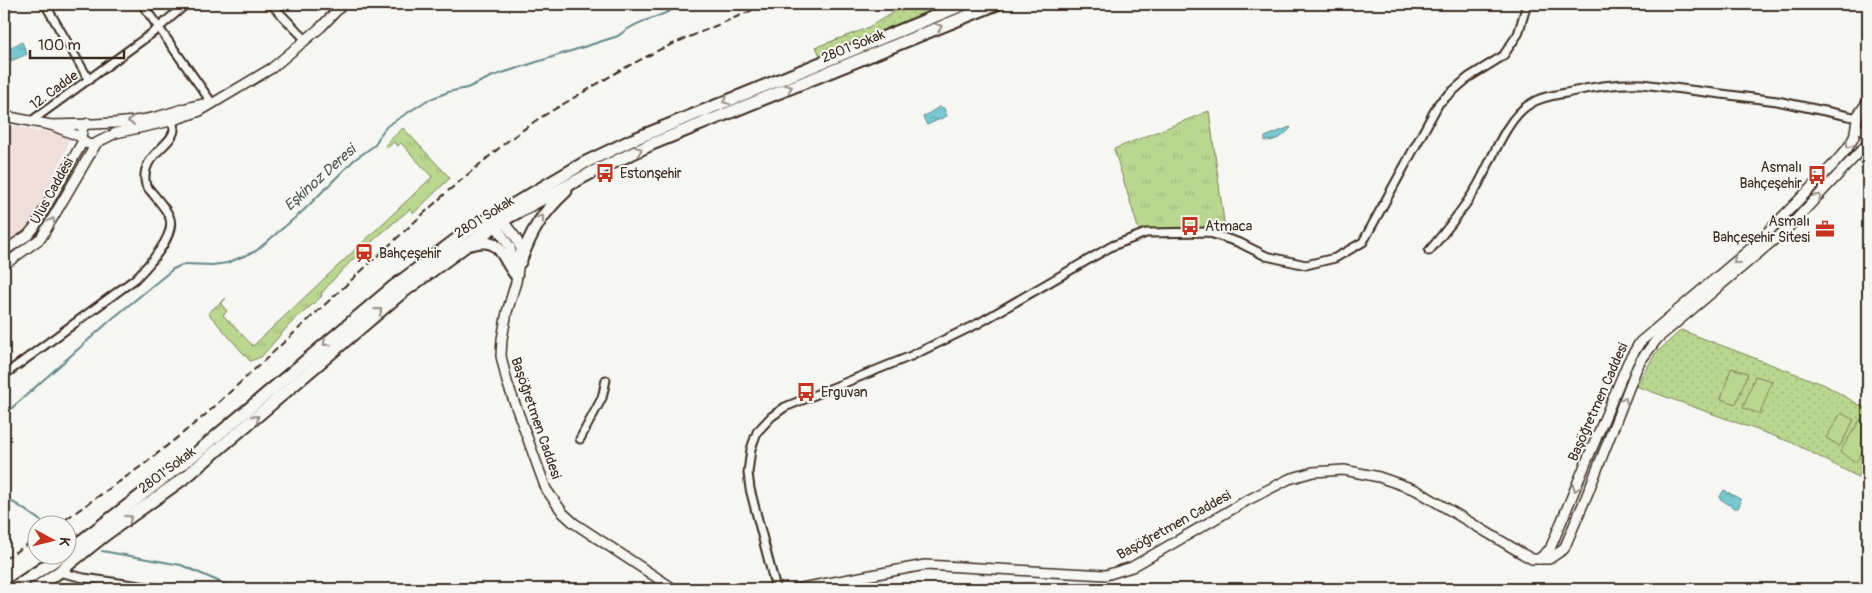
<svg xmlns="http://www.w3.org/2000/svg" width="1872" height="593" viewBox="0 0 1872 593" font-family="Pangolin,sans-serif">
  <defs>
    <pattern id="grass-tufts" width="24" height="20" patternUnits="userSpaceOnUse" patternTransform="scale(1.25)"><rect width="24" height="20" fill="#b9d78f"/><path d="M3 7l-1-3M5 7V3M7 7l1-3M15 17l-1-3M17 17v-4M19 17l1-3" fill="none" stroke="#a0b97b"/></pattern>
    <pattern id="park-dots" width="8" height="8" patternUnits="userSpaceOnUse" patternTransform="scale(1.25)"><rect width="8" height="8" fill="#b9d78f"/><path d="M2 2h.1M6 6h.1" fill="none" stroke="#a0b97b" stroke-width="1.8" stroke-linecap="round"/></pattern>
    <pattern id="water-ripples" width="26" height="14" patternUnits="userSpaceOnUse" patternTransform="scale(1.25)"><rect width="26" height="14" fill="#78c9d1"/><path d="M2 4q2-2 4 0t4 0M15 11q2-2 4 0t4 0" fill="none" stroke="#64a3a9"/></pattern>
  </defs>
  <rect width="100%" height="100%" fill="#f6f6f2"/>
  <filter id="ink" filterUnits="userSpaceOnUse"><feTurbulence type="fractalNoise" baseFrequency=".02" numOctaves="2"/><feDisplacementMap in="SourceGraphic" scale="10" xChannelSelector="R" yChannelSelector="G"/><feConvolveMatrix kernelMatrix="1 2 1 2 8 2 1 2 1" color-interpolation-filters="sRGB"/></filter>
  <g filter="url(#ink)">
    <path fill="#efded9" d="M4,124l32,7 20,1 10,4 2,4 -2,10 -33,72 -8,10 -21,14z"/>
    <g fill="url(#grass-tufts)" stroke="#7a8056">
      <path d="M1209,111l16,118 -86,2 -25,-82z"/>
      <path d="M403,128l47,50 -36,35 -4,-4c-32,27 -63,53 -89,85l1,2 -33,29 -28,32 -11,4 -42,-48 18,-15 -5,6 6,7 -4,4 30,31 179,-169 -31,-34 -3,3 -4,-4 -7,6 -2,-3z"/>
    </g>
    <g fill="url(#park-dots)" stroke="#7a8056">
      <path d="M908,4h39l-127,52 -4,-9 49,-18z"/>
      <path d="M1681,330l144,55 43,25v52l-10,15 -65,-34 -157,-57 19,-32z"/>
    </g>
    <g fill="#b9d78f" stroke="#7a8056">
      <path d="M1731,368l17,5 -12,31 -15,-5z"/>
      <path d="M1755,376l17,5 -12,33 -17,-6z"/>
      <path d="M1841,413l13,7 -14,26 -14,-8z"/>
      <path d="M1860,420l8,6v16l-12,20 -16,-10z"/>
    </g>
    <g fill="url(#water-ripples)" stroke="#608989">
      <path d="M22,42l5,12 -23,10v-14z"/>
      <path d="M939,107l5,1 3,8 -20,9 -4,-8z"/>
      <path d="M1290,127l1,1c-9,9 -14,13 -26,13v-4z"/>
      <path d="M1724,490l16,9 1,3 -3,6h-4l-15,-10z"/>
    </g>
    <g fill="none" stroke-linecap="round" stroke-linejoin="round">
      <g stroke="#608989" stroke-width="2">
        <path d="M4,415l108,-96 61,-50 12,-5 27,1 15,-2 29,-12 47,-40 51,-51 21,-15 5,-10 7,-9 39,-25 22,-9 19,-4 26,-12 125,-40c20,-18 45,-17 63,-32"/>
        <path d="M4,498c16,6 29,19 45,28"/>
        <path d="M68,536v1"/>
        <path d="M102,551l79,14 53,23"/>
      </g>
      <g stroke="#3b2a1e" stroke-width="11">
        <g id="minor">
          <path d="M45,4l44,76"/>
          <path d="M142,4l70,99"/>
          <path d="M271,4l35,36"/>
          <path d="M30,122l125,-91 31,-27"/>
          <path d="M1857,125l9,9h2"/>
          <path d="M1429,251c16,-19 32,-39 46,-61 15,-24 30,-72 55,-86 10,-7 25,-9 36,-11 26,-6 50,-10 76,-9l135,17 81,17"/>
          <path d="M4,375l131,-96c12,-12 43,-45 34,-63 -5,-11 -16,-21 -23,-31 -8,-29 28,-40 28,-56 0,-4 -3,-8 -4,-12"/>
          <path d="M580,439l22,-41 4,-18"/>
          <path d="M59,572l25,6 77,11"/>
          <path d="M776,589l-26,-100 -2,-16 3,-24 6,-17 14,-15 14,-10 126,-51 68,-33 133,-77 34,-13 61,-1 33,11 26,13 40,9 29,-7 28,-16 76,-139 30,-26 34,-21 15,-22 9,-30"/>
        </g>
      </g>
      <g stroke="#3b2a1e" stroke-width="12">
        <g id="tertiary">
          <path d="M4,116l47,9 30,12"/>
          <path d="M88,123l-5,4 -2,10 4,6 7,2 24,-12 55,-12 29,-10 72,-43 49,-41 22,-23"/>
          <path d="M51,125c32,-1 64,0 96,-6 22,-4 42,-14 63,-16"/>
          <path d="M503,221l13,17 5,11 -5,33 -9,30 -5,27 -1,17 6,26 39,107 17,24 11,10 100,66"/>
          <path d="M496,226l14,21 5,24"/>
          <path d="M4,251l24,-16 6,-7 49,-87"/>
          <path d="M4,265l37,-27 55,-94"/>
          <path d="M1539,559l11,-10 78,-187 12,-20 116,-98 77,-79 14,-16 7,-12 4,-22 10,-14"/>
          <path d="M796,589l129,-24 181,10 26,-8 114,-66 43,-22 24,-7 31,-2 35,7 37,13 107,64 9,5h17l15,-10 23,-54 49,-125 5,-10 16,-21 130,-110 81,-86"/>
        </g>
      </g>
      <g stroke="#3b2a1e" stroke-width="15">
        <g id="primary">
          <path d="M471,244c31,-9 30,13 45,31"/>
          <path d="M520,262c11,-30 22,-49 46,-71"/>
          <path d="M68,551l126,-96 199,-168 72,-54 119,-70 48,-23 333,-136"/>
          <path d="M12,589l49,-33"/>
          <path d="M34,589l25,-17 46,-37 82,-59 212,-181 68,-50 42,-28 82,-44 61,-29 345,-140"/>
        </g>
      </g>
      <use href="#minor" stroke="#f6f6f2" stroke-width="7"/>
      <use href="#tertiary" stroke="#f6f6f2" stroke-width="9"/>
      <use href="#primary" stroke="#f6f6f2" stroke-width="11"/>
      <g stroke="#3b2a1e" stroke-width="2" stroke-dasharray="8 4" stroke-linecap="butt">
        <path d="M56,526l87,-61 61,-49 243,-224 58,-49 33,-24 81,-48 42,-22 106,-45"/>
        <path d="M4,559l34,-21"/>
      </g>
    </g>
    <defs><path id="oneway-chevron" d="M-2-3.5L2.5 0L-2 3.5" fill="none" stroke-width="1.6" stroke-linecap="round" stroke-linejoin="round" transform="scale(1.25)"/></defs>
    <g stroke="#989088">
      <use href="#oneway-chevron" transform="translate(939 27) rotate(-22)"/>
      <use href="#oneway-chevron" transform="translate(789 88) rotate(-22)"/>
      <use href="#oneway-chevron" transform="translate(726 101) rotate(158)"/>
      <use href="#oneway-chevron" transform="translate(131 121) rotate(172)"/>
      <use href="#oneway-chevron" transform="translate(1849 145) rotate(123)"/>
      <use href="#oneway-chevron" transform="translate(639 150) rotate(-24)"/>
      <use href="#oneway-chevron" transform="translate(1818 197) rotate(-46)"/>
      <use href="#oneway-chevron" transform="translate(541 218) rotate(-53)"/>
      <use href="#oneway-chevron" transform="translate(52 221) rotate(-61)"/>
      <use href="#oneway-chevron" transform="translate(1736 261) rotate(140)"/>
      <use href="#oneway-chevron" transform="translate(379 311) rotate(-40)"/>
      <use href="#oneway-chevron" transform="translate(326 343) rotate(140)"/>
      <use href="#oneway-chevron" transform="translate(1624 400) rotate(-69)"/>
      <use href="#oneway-chevron" transform="translate(256 418) rotate(-41)"/>
      <use href="#oneway-chevron" transform="translate(1576 488) rotate(112)"/>
      <use href="#oneway-chevron" transform="translate(129 518) rotate(-36)"/>
    </g>
  </g>
  <defs>
    <g id="bus-bare" transform="scale(1.5)"><path d="M-5-6H5V4H4V6H2V4H-2V6H-4V4H-5ZM-3.5-4V0h7V-4ZM-3.5 1.2v1.5H-2V1.2ZM2 1.2v1.5H3.5V1.2Z" fill="#c8321e" stroke="#f6f6f2" stroke-width="2.5" paint-order="stroke"/></g>
    <g id="office-bare" transform="scale(1.5)"><path d="M-6-3h4V-5.5h4V-3h4V5H-6ZM-1-4.5V-3h2v-1.5ZM-6 0V1H6V0Z" fill="#c8321e" stroke="#f6f6f2" stroke-width="2.5" paint-order="stroke"/></g>
    <g id="station-bare" transform="scale(1.5)"><path d="M-3-6H3Q5-6 5-4V2Q5 4 3 4L4.5 6H3L1.5 4h-3L-3 6H-4.5L-3 4Q-5 4-5 2V-4Q-5-6-3-6ZM-3.5-4v3h7v-3ZM-3.5 1v1.5H-2V1ZM2 1v1.5H3.5V1Z" fill="#c8321e" stroke="#f6f6f2" stroke-width="2.5" paint-order="stroke"/></g>
  </defs>
  <g fill-rule="evenodd">
    <use href="#bus-bare" x="605" y="173"/>
    <use href="#bus-bare" x="1817" y="175"/>
    <use href="#bus-bare" x="1190" y="226"/>
    <use href="#office-bare" x="1825" y="229"/>
    <use href="#station-bare" x="364" y="253"/>
    <use href="#bus-bare" x="806" y="392"/>
  </g>
  <g text-anchor="middle" dominant-baseline="central" stroke-width="4" stroke-linejoin="round" paint-order="stroke">
    <g font-size="14" fill="#3b2a1e" stroke="#f6f6f2">
      <text transform="translate(853 46) rotate(-22)">2801 Sokak</text>
      <text transform="translate(54 90) rotate(-36)">12. Cadde</text>
      <text transform="translate(52 191) rotate(-61)">Ulus Caddesi</text>
      <text transform="translate(484 217) rotate(-32)">2801 Sokak</text>
      <text transform="translate(1598 402) rotate(-66)">Başöğretmen Caddesi</text>
      <text transform="translate(536 418) rotate(71)">Başöğretmen Caddesi</text>
      <text transform="translate(167 470) rotate(-37)">2801 Sokak</text>
      <text transform="translate(1174 525) rotate(-29)">Başöğretmen Caddesi</text>
    </g>
    <g font-size="14" fill="#3b2a1e" stroke="#f6f6f2" text-anchor="start">
      <text x="1802" y="167" text-anchor="end">Asmalı<tspan x="1802" dy="16">Bahçeşehir</tspan></text>
      <text x="620" y="173">Estonşehir</text>
      <text x="1810" y="221" text-anchor="end">Asmalı<tspan x="1810" dy="16">Bahçeşehir Sitesi</tspan></text>
      <text x="1205" y="226">Atmaca</text>
      <text x="379" y="253">Bahçeşehir</text>
      <text x="821" y="392">Erguvan</text>
    </g>
    <g font-size="15" font-style="italic" fill="#4d5a54" stroke="#f6f6f2">
      <text transform="translate(320 178) rotate(-42)">Eşkinoz Deresi</text>
    </g>
  </g>
  <rect width="1872" height="593" fill="none" stroke="#f6f6f2" stroke-width="20"/>
  <rect x="10" y="10" width="1852" height="573" fill="none" stroke="#3b2a1e" stroke-width="2" filter="url(#ink)"/>
  <g transform="translate(52 540) rotate(97)"><circle r="24" fill="#f6f6f2" stroke="#aba49d"/>
  <path d="M0-4L9 19L0 12L-9 19Z" fill="#c8321e"/>
  <text y="-8" font-size="14" font-weight="bold" text-anchor="middle" fill="#3b2a1e">K</text>
  </g>
  <path d="M30 50v8h94v-8" fill="none" stroke="#3b2a1e" stroke-width="2.5"/>
  <text x="38" y="50" font-size="15" fill="#3b2a1e" stroke="#f6f6f2" stroke-width="4" paint-order="stroke">100 m</text>
</svg>
